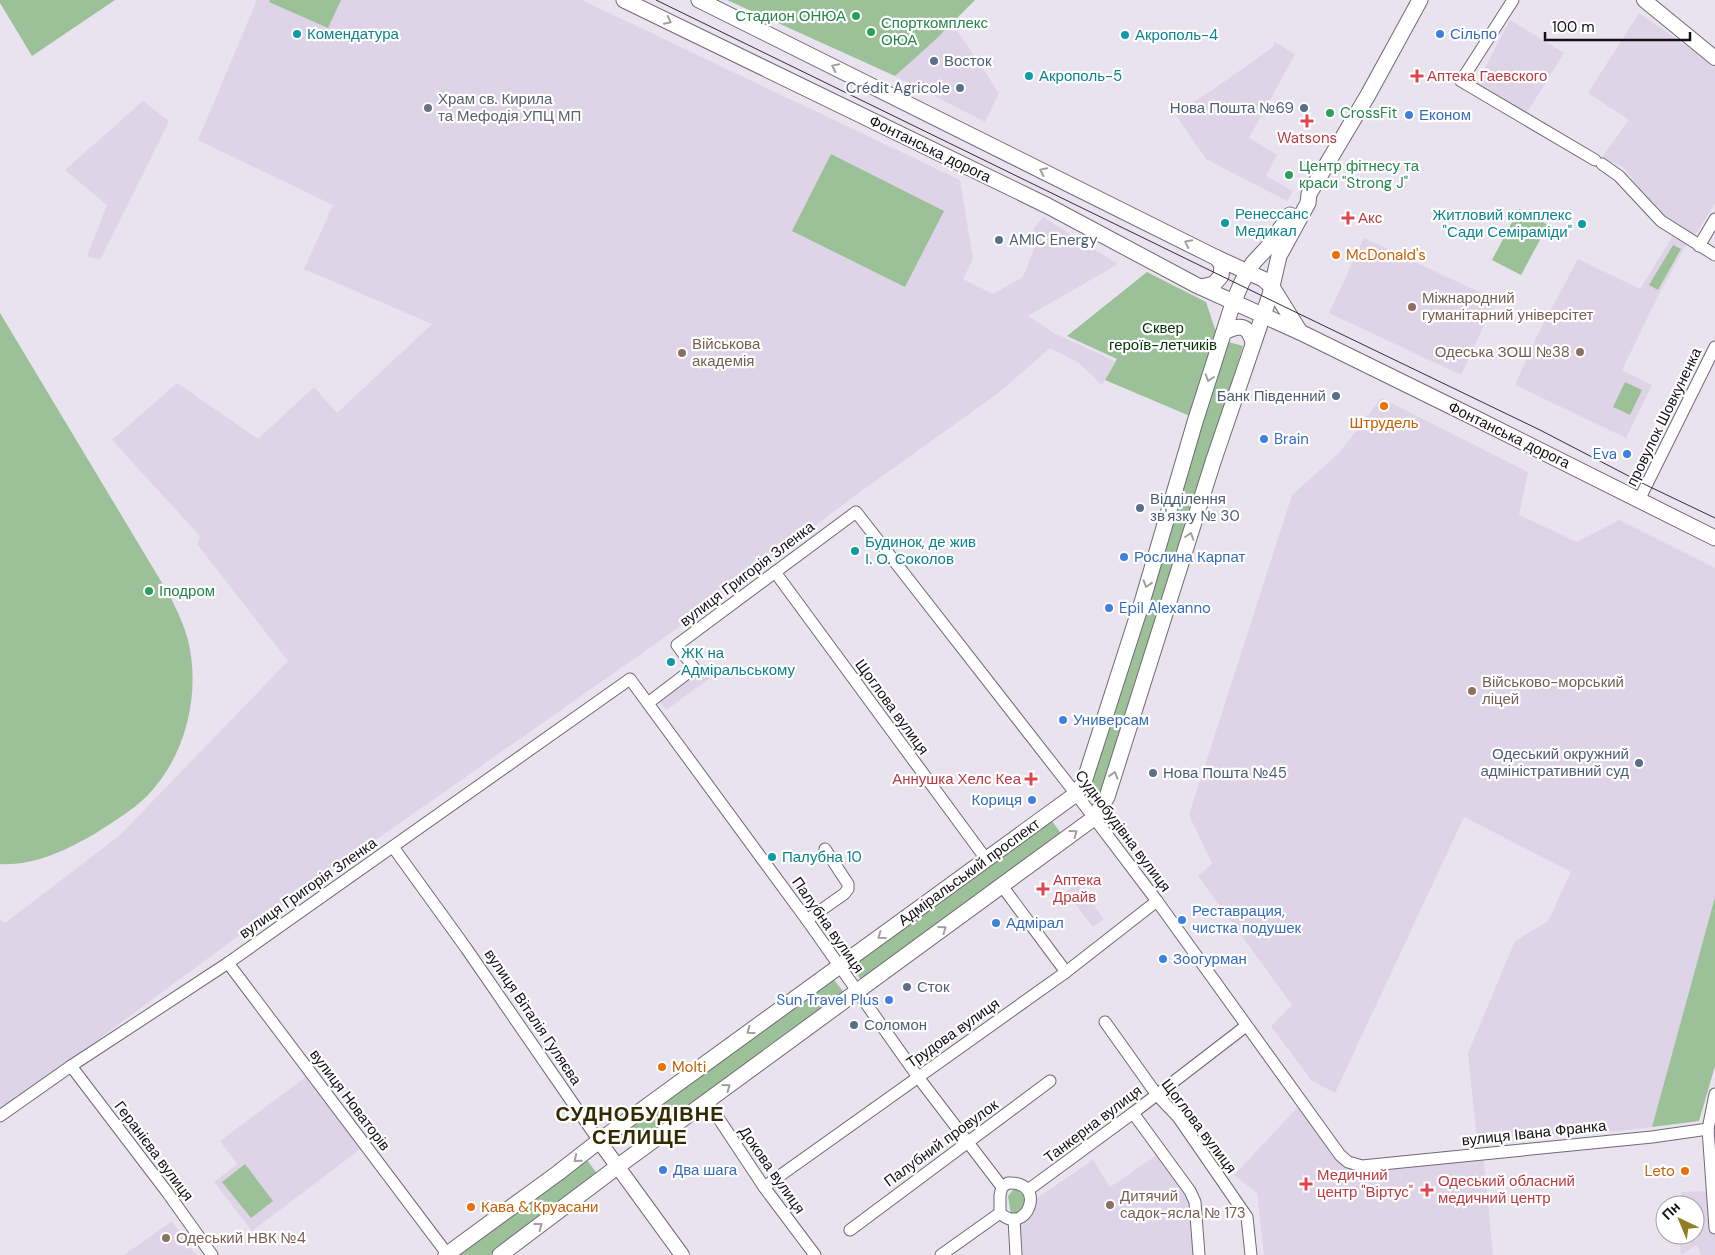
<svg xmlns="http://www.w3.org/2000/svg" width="1715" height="1255" viewBox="0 0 1715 1255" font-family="'DM Sans',sans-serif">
  <rect width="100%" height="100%" fill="#e9e2ef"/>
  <g fill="#dfd4e7">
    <path d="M257,0h325l378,180 13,79 -10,20 30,15 30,-17 12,-31 -7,-7 5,-10 10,-12 75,47 -90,52 26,17 61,28 -13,24 -23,-22 -29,-15 -49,43 -141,101 -192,143 -442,310 -226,167v-193l5,4 114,-87 169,-175 -91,-117 3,-8 -88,-96 65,-57 81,56 56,-52 23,26 95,-89 -128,-55 29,-64 -135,-65z"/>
    <path d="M1639,13l76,53v137l-19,31 -18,-6 -15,-11 -40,-50 -21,-10 27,-37 -41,-27z"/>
    <path d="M1510,20l54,33 -38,61 -49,-31z"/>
    <path d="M952,23l47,70 -14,29 -90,-46z"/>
    <path d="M1275,42l20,12 -46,84 28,17 -11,21 27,15 -6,10 -81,-42 -31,-45 36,-23 62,-44z"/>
    <path d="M143,101l26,20 -69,139 -13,-4 20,-51 -42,-35z"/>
    <path d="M1674,234l13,9 -30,55 -35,72 30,15 -26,53 -111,-53 23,-51 40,-75 62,30z"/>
    <path d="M1364,238l132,62 -35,75 -132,-62z"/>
    <path d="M1381,398l147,74 -9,43 58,27 42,-22 96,48v329l-63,230 -33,4 -142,9 -9,-87 47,-112 33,-20 23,-49 -107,-55 -129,276 -23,-12 -41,-55 21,-21 -94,-129 14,-12 -23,-49 103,-320 48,-43z"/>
    <path d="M705,664l8,12 -47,34 -9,-12z"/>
    <path d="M1077,883l27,36 -11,8 -27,-35z"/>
    <path d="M307,1076l55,72 -110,83 -38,-49 23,-18 -17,-23z"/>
    <path d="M1298,1107l46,61 20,1 119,-15 10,101h-229l-7,-62 -23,-18z"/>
    <path d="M1160,1153l33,46 4,56h-177l-2,-44 75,-51 17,27z"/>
    <path d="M1715,1178v77h-14l-4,-10 -16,10 -2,-20h16v-30h-18v-7l4,-1v-5l28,-1z"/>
    <path d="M172,1221l24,34h-72z"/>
  </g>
  <g fill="#9cc198">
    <path d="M0,0h115l-83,56 -32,-53z"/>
    <path d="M270,0h71l-13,28 -59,-26z"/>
    <path d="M727,0h248l-41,41 -39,35z"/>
    <path d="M831,154l113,57 -39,76 -113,-56z"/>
    <path d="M1519,209l29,16 -27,50 -29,-15z"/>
    <path d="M1673,245l8,4 -23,41 -9,-5z"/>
    <path d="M1147,272l59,30 11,33 -27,81 -85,-36 12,-21 -50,-23z"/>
    <path d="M0,313l171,285c6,13 13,27 17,42 13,54 -2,115 -40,155 -15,15 -35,27 -52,38 -29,17 -62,33 -96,31z"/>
    <path d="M1225,341l18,5 -139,451 -16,-10z"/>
    <path d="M1625,382l17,8 -12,25 -17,-8z"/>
    <path d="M1049,817l14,19 -200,147 -14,-21z"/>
    <path d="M1715,897v169l-16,55 -47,6z"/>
    <path d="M831,976l15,19 -209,153 -14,-19z"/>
    <path d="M584,1156l14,19 -108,80h-35z"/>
    <path d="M245,1164l28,37 -22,17 -29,-36z"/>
    <path d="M1017,1189l9,9 -2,13 -13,4 -3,-19 5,-6z"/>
  </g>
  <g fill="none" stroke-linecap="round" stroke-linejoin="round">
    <g stroke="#716a75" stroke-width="13">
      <g id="minor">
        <path d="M1513,0l-52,81 134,79"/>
        <path d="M1602,164l17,12 42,45 54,34"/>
        <path d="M1699,246l16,-27"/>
        <path d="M1639,500l76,-153"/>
        <path d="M775,572l211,287"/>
        <path d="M648,703l46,-35 -17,-23 179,-133 220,282 81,107 183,254 8,7 14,4 290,-29 56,-8"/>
        <path d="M393,847l73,101 133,193"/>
        <path d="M1002,886l64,86"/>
        <path d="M807,920l37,-26 4,-5v-5l-23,-35"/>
        <path d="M228,963l220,292"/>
        <path d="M1105,1022l52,73 21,22 69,100 4,38"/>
        <path d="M71,1066l96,126 45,63"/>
        <path d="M1715,1094l-7,35 7,99"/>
        <path d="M707,1101l57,86 51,68"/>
        <path d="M1133,1113l57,78 5,11 4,53"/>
        <path d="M0,1116l71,-50 157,-103 402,-284 177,241 111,157 84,110"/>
        <path d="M1008,1183c41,-2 18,55 -8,30v-18l2,-8z"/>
        <path d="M764,1187l302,-215 91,-71"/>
        <path d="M1028,1190l105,-77 113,-87"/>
        <path d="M1014,1219l2,36"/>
        <path d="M850,1230l200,-149"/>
        <path d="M941,1255l59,-42"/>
      </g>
    </g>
    <g stroke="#716a75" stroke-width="16">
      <g id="tertiary">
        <path d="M1644,0l71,58"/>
        <path d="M599,1141l83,114"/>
      </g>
    </g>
    <g stroke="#716a75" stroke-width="17">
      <g id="secondary">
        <path d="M624,0l424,206 148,79 108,49 173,85 238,119"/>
        <path d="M699,0l518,258 46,21 9,8 28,45"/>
        <path d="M1201,287l13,-3 7,-8 1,-11 -5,-7"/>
        <path d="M1224,332c16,-8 24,-7 29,10"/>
        <path d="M446,1255l112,-82 41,-32 477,-347 8,-12 59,-183 52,-177 38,-119 9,-21 11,-19 14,-15 23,-33"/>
        <path d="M500,1255l117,-88 477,-349 13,-21 107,-338 56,-164 9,-39 29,-53 1,-9 59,-99 52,-95"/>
      </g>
    </g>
    <use href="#minor" stroke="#fff" stroke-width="11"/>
    <use href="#tertiary" stroke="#fff" stroke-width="14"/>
    <use href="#secondary" stroke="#fff" stroke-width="15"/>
    <path stroke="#312e34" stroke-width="1" d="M656,0l629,307 255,123 106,55 69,33"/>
  </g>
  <defs><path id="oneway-chevron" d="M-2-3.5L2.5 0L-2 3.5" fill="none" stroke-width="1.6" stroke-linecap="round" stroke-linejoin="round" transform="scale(1.25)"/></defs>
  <g stroke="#a1a0a1">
    <use href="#oneway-chevron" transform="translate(668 21) rotate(26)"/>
    <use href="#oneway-chevron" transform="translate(835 67) rotate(-154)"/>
    <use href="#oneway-chevron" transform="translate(1043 171) rotate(-154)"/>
    <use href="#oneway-chevron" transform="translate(1188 243) rotate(-153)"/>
    <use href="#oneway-chevron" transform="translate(1209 378) rotate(108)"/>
    <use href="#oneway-chevron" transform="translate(1190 536) rotate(-72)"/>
    <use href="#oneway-chevron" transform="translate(1147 584) rotate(107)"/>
    <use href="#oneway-chevron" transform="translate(1114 775) rotate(-73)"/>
    <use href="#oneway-chevron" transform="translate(1074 833) rotate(-36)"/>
    <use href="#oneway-chevron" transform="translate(943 929) rotate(-36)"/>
    <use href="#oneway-chevron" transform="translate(881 936) rotate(144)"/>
    <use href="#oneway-chevron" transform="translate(750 1031) rotate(144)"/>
    <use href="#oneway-chevron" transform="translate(727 1087) rotate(-36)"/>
    <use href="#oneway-chevron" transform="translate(577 1159) rotate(141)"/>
    <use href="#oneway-chevron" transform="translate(539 1226) rotate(-37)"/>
  </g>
  <g fill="#2e9e5b" stroke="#fff" stroke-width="2">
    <circle cx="856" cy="16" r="5"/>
    <circle cx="871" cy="32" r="5"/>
    <circle cx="1330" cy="113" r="5"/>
    <circle cx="1289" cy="175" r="5"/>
    <circle cx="149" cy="591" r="5"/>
  </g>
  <g fill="#0f9aa8" stroke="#fff" stroke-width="2">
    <circle cx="297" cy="34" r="5"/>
    <circle cx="1125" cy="35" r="5"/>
    <circle cx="1029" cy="76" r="5"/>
    <circle cx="1225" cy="223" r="5"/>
    <circle cx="1582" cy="224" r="5"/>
    <circle cx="855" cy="551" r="5"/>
    <circle cx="671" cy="662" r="5"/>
    <circle cx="772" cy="857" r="5"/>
  </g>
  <g fill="#3f7fe0" stroke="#fff" stroke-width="2">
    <circle cx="1440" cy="34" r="5"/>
    <circle cx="1409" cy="115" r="5"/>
    <circle cx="1264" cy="439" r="5"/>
    <circle cx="1627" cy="454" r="5"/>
    <circle cx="1124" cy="557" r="5"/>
    <circle cx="1109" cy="608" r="5"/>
    <circle cx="1063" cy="720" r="5"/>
    <circle cx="1032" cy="800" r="5"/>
    <circle cx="1182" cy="920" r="5"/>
    <circle cx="996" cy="923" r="5"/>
    <circle cx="1163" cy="959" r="5"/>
    <circle cx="889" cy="1000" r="5"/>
    <circle cx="663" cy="1170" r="5"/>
  </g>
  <g fill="#5c6f8a" stroke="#fff" stroke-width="2">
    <circle cx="934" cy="61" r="5"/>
    <circle cx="960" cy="88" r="5"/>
    <circle cx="1304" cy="108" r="5"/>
    <circle cx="999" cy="240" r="5"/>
    <circle cx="1336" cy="396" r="5"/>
    <circle cx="1140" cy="508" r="5"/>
    <circle cx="1639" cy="763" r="5"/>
    <circle cx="1153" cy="773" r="5"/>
    <circle cx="907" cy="987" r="5"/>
    <circle cx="854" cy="1025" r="5"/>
  </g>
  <g fill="#e0444e" stroke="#fff" stroke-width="2">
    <path d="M1414.5 68.5h5v5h5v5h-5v5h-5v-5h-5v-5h5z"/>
    <path d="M1304.5 113.5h5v5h5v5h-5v5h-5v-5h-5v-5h5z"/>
    <path d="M1345.5 210.5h5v5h5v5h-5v5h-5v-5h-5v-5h5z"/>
    <path d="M1028.5 771.5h5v5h5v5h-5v5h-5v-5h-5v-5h5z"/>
    <path d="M1040.5 881.5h5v5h5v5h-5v5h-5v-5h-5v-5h5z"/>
    <path d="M1303.5 1176.5h5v5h5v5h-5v5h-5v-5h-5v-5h5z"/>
    <path d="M1424.5 1182.5h5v5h5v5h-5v5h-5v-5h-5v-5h5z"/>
  </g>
  <circle fill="#6b7280" stroke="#fff" stroke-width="2" cx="428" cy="108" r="5"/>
  <g fill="#e8710a" stroke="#fff" stroke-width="2">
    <circle cx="1336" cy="255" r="5"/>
    <circle cx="1384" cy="406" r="5"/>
    <circle cx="662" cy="1067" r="5"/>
    <circle cx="1685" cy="1171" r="5"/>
    <circle cx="471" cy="1207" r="5"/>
  </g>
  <g fill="#8d6e63" stroke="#fff" stroke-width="2">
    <circle cx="1412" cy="307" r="5"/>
    <circle cx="1580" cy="352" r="5"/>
    <circle cx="682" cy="353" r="5"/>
    <circle cx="1472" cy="691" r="5"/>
    <circle cx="1110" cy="1205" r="5"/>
    <circle cx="166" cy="1238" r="5"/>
  </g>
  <g text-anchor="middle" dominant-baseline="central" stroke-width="4.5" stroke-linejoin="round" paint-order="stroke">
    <g font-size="15" fill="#27864d" stroke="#fff" text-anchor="start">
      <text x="846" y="16" text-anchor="end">Стадион ОНЮА</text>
      <text x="881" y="23">Спорткомплекс<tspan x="881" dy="17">ОЮА</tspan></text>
      <text x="1340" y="113">CrossFit</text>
      <text x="1299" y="166">Центр фітнесу та<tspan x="1299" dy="17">краси "Strong J"</tspan></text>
      <text x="159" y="591">Іподром</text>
    </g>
    <g font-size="15" fill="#0d838f" stroke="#fff" text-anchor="start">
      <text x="307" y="34">Комендатура</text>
      <text x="1135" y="35">Акрополь-4</text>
      <text x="1039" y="76">Акрополь-5</text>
      <text x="1235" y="214">Ренессанс<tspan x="1235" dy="17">Медикал</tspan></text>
      <text x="1572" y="215" text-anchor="end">Житловий комплекс<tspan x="1572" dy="17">"Сади Семіраміди"</tspan></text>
      <text x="865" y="542">Будинок, де жив<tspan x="865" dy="17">І. О. Соколов</tspan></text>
      <text x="681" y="653">ЖК на<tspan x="681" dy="17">Адміральському</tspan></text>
      <text x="782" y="857">Палубна 10</text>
    </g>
    <g font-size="15" fill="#366cbe" stroke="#fff" text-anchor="start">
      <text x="1450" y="34">Сільпо</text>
      <text x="1419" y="115">Економ</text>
      <text x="1274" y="439">Brain</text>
      <text x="1617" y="454" text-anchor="end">Eva</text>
      <text x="1134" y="557">Рослина Карпат</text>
      <text x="1119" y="608">Epil Alexanno</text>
      <text x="1073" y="720">Универсам</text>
      <text x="1022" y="800" text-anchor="end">Кориця</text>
      <text x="1192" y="911">Реставрация,<tspan x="1192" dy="17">чистка подушек</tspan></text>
      <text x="1006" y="923">Адмірал</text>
      <text x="1173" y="959">Зоогурман</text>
      <text x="879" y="1000" text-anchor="end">Sun Travel Plus</text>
      <text x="673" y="1170">Два шага</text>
    </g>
    <g font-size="15" fill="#4e5e75" stroke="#fff" text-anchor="start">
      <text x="944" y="61">Восток</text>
      <text x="950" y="88" text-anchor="end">Crédit Agricole</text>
      <text x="1294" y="108" text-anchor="end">Нова Пошта №69</text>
      <text x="1009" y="240">AMIC Energy</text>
      <text x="1326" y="396" text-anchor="end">Банк Південний</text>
      <text x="1150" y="499">Відділення<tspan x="1150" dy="17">зв'язку № 30</tspan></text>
      <text x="1629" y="754" text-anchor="end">Одеський окружний<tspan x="1629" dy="17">адміністративний суд</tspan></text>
      <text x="1163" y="773">Нова Пошта №45</text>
      <text x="917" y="987">Сток</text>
      <text x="864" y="1025">Соломон</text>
    </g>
    <g font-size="15" fill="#be3a42" stroke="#fff" text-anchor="start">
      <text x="1427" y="76">Аптека Гаевского</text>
      <text x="1307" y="138" text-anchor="middle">Watsons</text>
      <text x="1358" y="218">Акс</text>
      <text x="1021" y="779" text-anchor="end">Аннушка Хелс Кеа</text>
      <text x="1053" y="880">Аптека<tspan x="1053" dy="17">Драйв</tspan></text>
      <text x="1317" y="1175">Медичний<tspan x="1317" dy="17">центр "Віртус"</tspan></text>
      <text x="1438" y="1181">Одеський обласний<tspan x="1438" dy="17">медичний центр</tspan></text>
    </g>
    <g font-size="15" fill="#5b616d" stroke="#fff" text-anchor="start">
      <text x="438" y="99">Храм св. Кирила<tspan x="438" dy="17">та Мефодія УПЦ МП</tspan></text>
    </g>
    <g font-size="15" fill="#131115" stroke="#fff">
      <text transform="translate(930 149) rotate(26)">Фонтанська дорога</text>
      <text transform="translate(1664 417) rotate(-64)">провулок Шовкуненка</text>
      <text transform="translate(1509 435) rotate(26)">Фонтанська дорога</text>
      <text transform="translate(747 574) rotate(-37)">вулиця Григорія Зленка</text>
      <text transform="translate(892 707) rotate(54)">Щоглова вулиця</text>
      <text transform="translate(1123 831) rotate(53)">Суднобудівна вулиця</text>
      <text transform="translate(969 872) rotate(-36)">Адміральський проспект</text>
      <text transform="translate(308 888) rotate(-35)">вулиця Григорія Зленка</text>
      <text transform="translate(828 925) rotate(55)">Палубна вулиця</text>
      <text transform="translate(533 1017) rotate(56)">вулиця Віталія Гуляєва</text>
      <text transform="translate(953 1033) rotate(-35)">Трудова вулиця</text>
      <text transform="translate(350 1100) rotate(53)">вулиця Новаторів</text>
      <text transform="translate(1093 1124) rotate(-37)">Танкерна вулиця</text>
      <text transform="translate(1199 1126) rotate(53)">Щоглова вулиця</text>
      <text transform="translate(1534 1133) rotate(-6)">вулиця Івана Франка</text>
      <text transform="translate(941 1143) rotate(-36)">Палубний провулок</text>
      <text transform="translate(154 1151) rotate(53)">Геранієва вулиця</text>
      <text transform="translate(772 1170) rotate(55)">Докова вулиця</text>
    </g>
    <g font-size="15" fill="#c56008" stroke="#fff" text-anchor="start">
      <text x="1346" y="255">McDonald's</text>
      <text x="1384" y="423" text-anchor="middle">Штрудель</text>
      <text x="672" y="1067">Molti</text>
      <text x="1675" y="1171" text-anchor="end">Leto</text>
      <text x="481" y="1207">Кава &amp; Круасани</text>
    </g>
    <g font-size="15" fill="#785e54" stroke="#fff" text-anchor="start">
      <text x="1422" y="298">Міжнародний<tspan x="1422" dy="17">гуманітарний універсітет</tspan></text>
      <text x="692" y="344">Військова<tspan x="692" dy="17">академія</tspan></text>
      <text x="1570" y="352" text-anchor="end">Одеська ЗОШ №38</text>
      <text x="1482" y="682">Військово-морський<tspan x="1482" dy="17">ліцей</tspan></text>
      <text x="1120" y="1196">Дитячий<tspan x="1120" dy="17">садок-ясла № 173</tspan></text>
      <text x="176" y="1238">Одеський НВК №4</text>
    </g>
    <g font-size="15" fill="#063305" stroke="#fff">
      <text x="1163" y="328">Сквер<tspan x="1163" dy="17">героїв-летчиків</tspan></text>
    </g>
    <g font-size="20" font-weight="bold" letter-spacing="1" fill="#332a00" stroke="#fff">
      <text x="640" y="1114">СУДНОБУДІВНЕ<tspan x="640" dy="23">СЕЛИЩЕ</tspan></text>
    </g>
  </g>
  <g transform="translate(1680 1220) rotate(316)"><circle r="24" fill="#ffffff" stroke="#a1a0a1"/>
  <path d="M0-4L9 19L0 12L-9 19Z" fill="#927d24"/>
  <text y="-8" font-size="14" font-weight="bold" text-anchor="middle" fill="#131115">Пн</text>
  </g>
  <path d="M1545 32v8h145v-8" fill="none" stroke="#131115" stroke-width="2.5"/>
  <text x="1552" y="32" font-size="15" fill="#131115" stroke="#ffffff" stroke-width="4" paint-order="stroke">100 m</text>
</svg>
